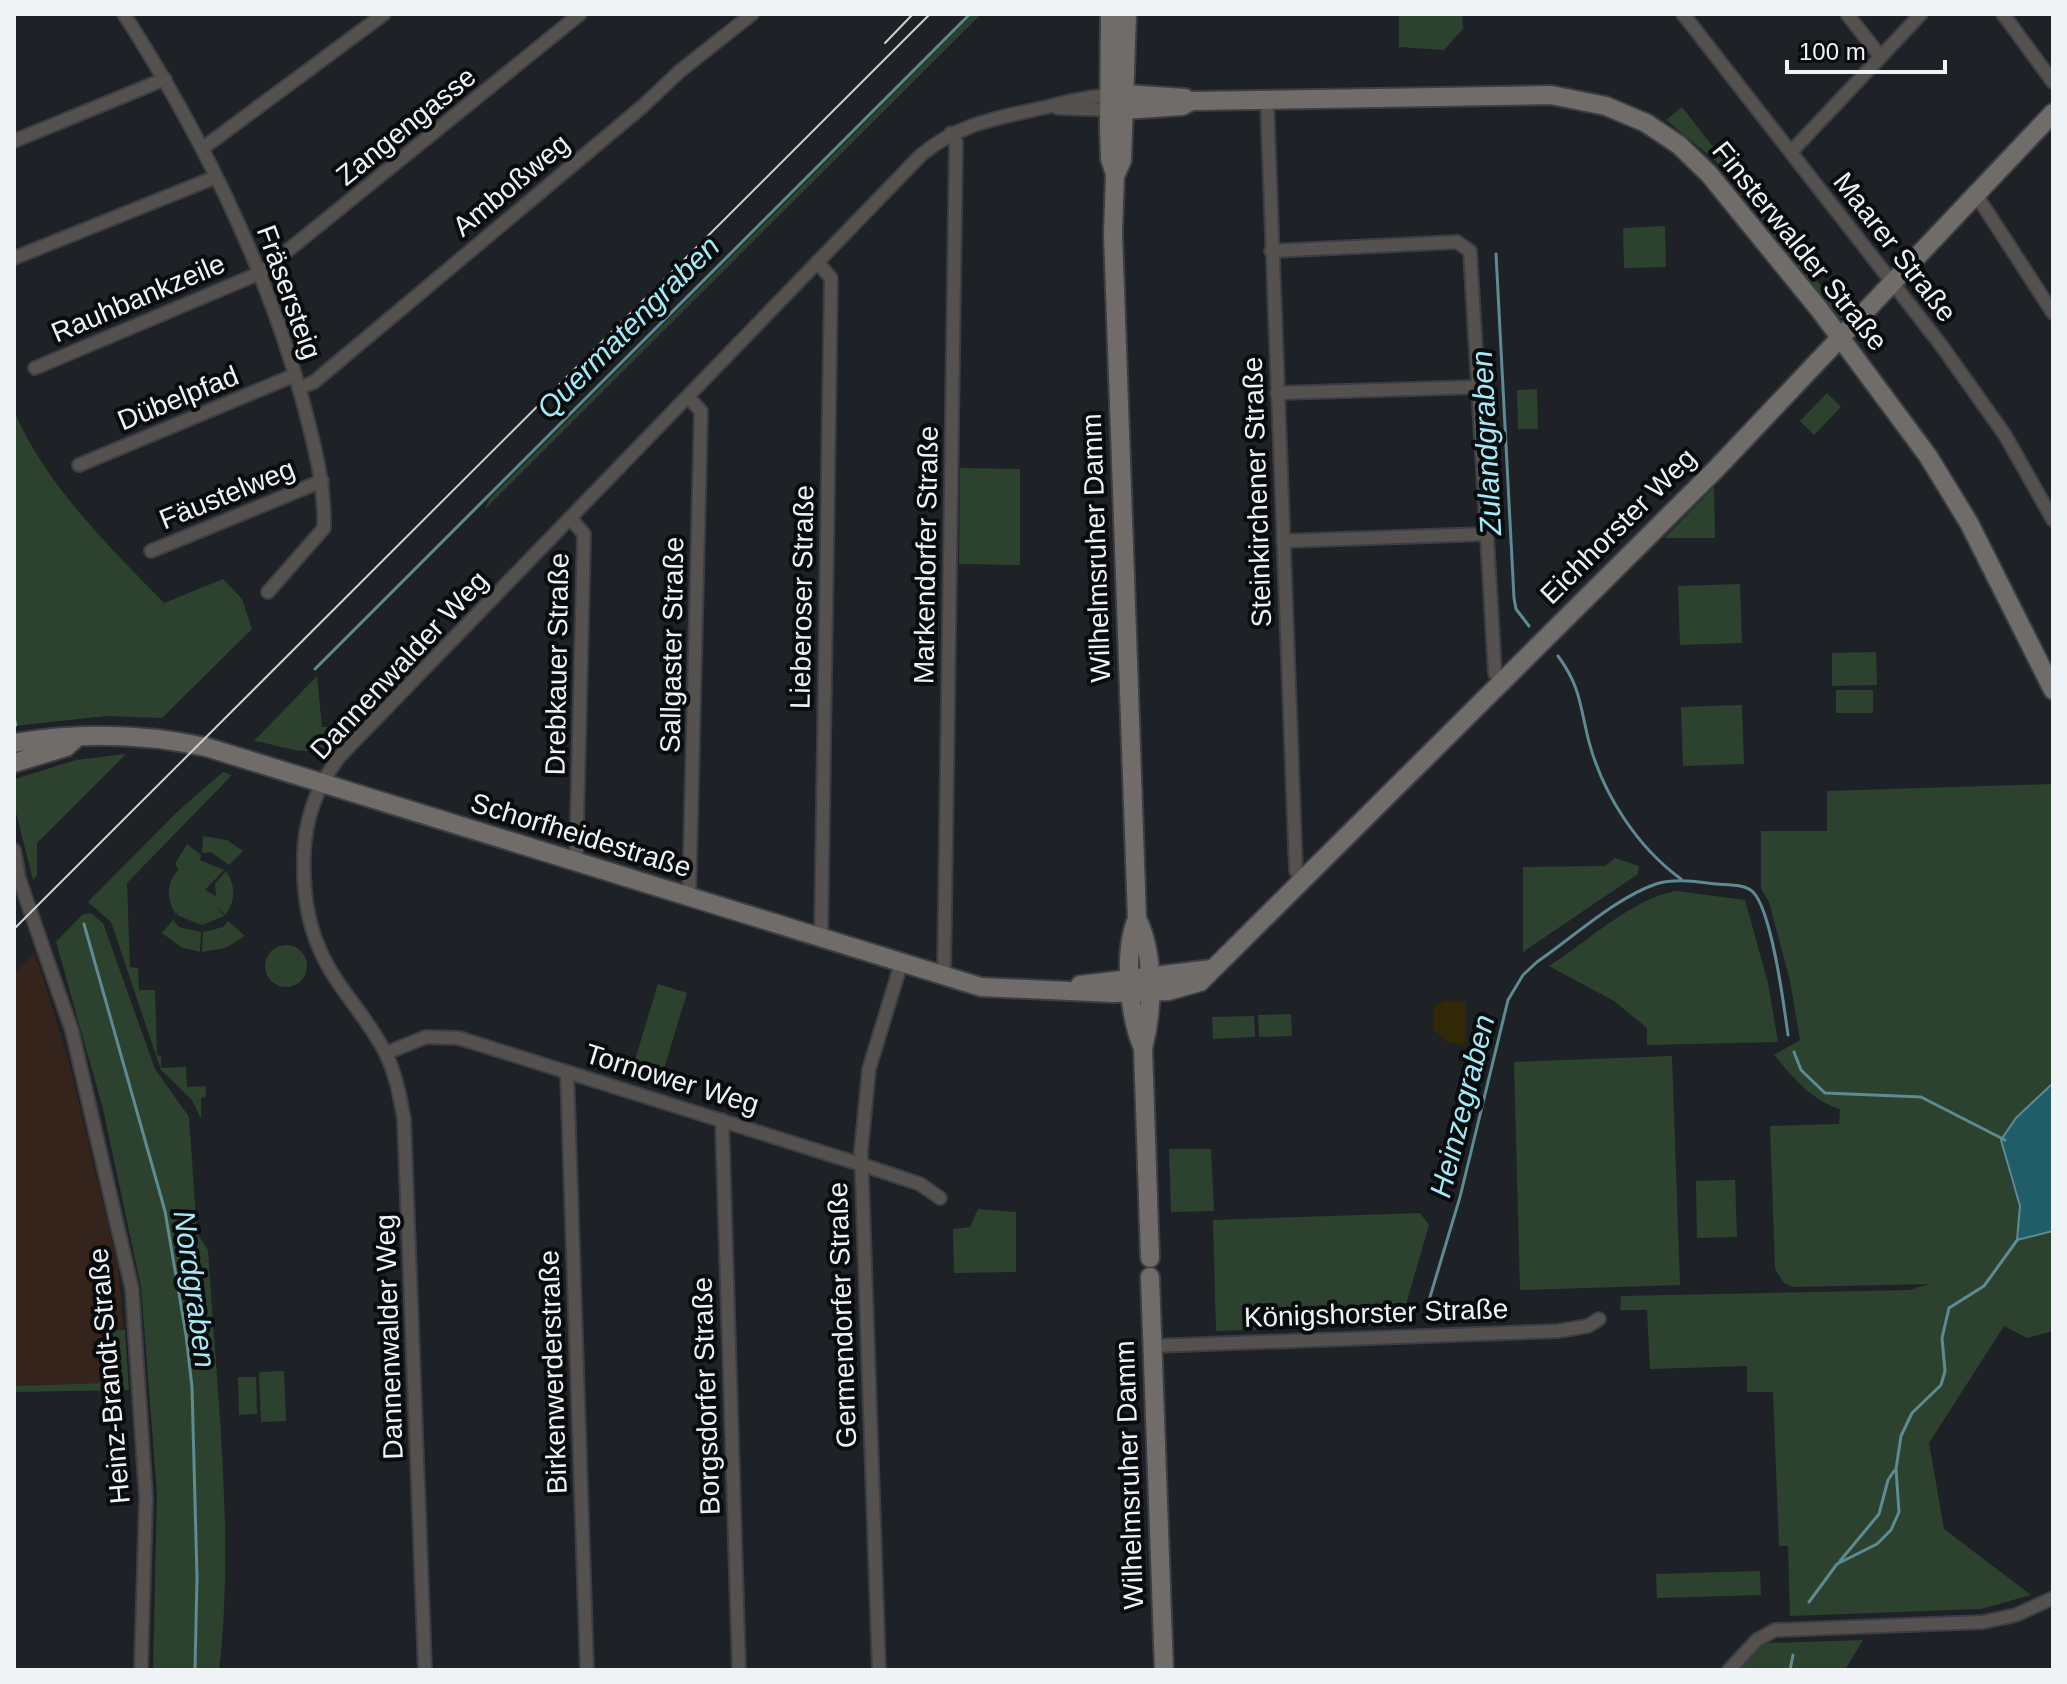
<svg xmlns="http://www.w3.org/2000/svg" width="2067" height="1684" viewBox="0 0 2067 1684" font-family="Arial,sans-serif">
  <rect width="100%" height="100%" fill="#1e2126"/>
  <path fill="#35241b" d="M35,953l33,105 50,209 11,123 -115,2v-418z"/>
  <g fill="#2c422f">
    <path d="M973,14h8l-496,495 4,-10z"/>
    <path d="M1399,14h63l1,15 -19,21 -45,-3z"/>
    <path d="M1682,107l164,211h-7l-124,-158 -49,-40z"/>
    <path d="M1665,226l1,41 -42,1 -1,-40z"/>
    <path d="M1537,389l1,40h-20l-1,-39z"/>
    <path d="M1827,393l14,14 -27,28 -14,-14z"/>
    <path d="M14,411c33,76 93,133 150,192l59,-24 19,20 10,30 -90,89 -56,-2 -92,10z"/>
    <path d="M960,468l60,1v96l-61,-1z"/>
    <path d="M1714,487l1,51h-51z"/>
    <path d="M1740,584l2,59 -62,2 -2,-59z"/>
    <path d="M1876,652l1,33 -45,1v-33z"/>
    <path d="M317,676l5,51h28c-34,37 -51,22 -96,14z"/>
    <rect x="1836" y="690" width="37" height="23"/>
    <path d="M1742,705l2,59 -61,2 -2,-59z"/>
    <path d="M126,754l-89,89v32l-4,5 -19,-75 1,-26 61,-19z"/>
    <path d="M223,772l9,3 -105,108 3,84 8,1 1,22h16l2,65 4,1v12l25,-1 1,20 19,-1v11l-5,1v21l-9,-19 -31,-30 -50,-148 -23,-20 89,-90z"/>
    <path d="M2053,784v299l-44,91 11,32 -3,34 36,-9v100l-26,7 -23,-12 -75,117 15,86 87,66 -50,14 -191,7 -2,-70h-9l-6,-154h-26v-26l-97,3 -3,-59h-27l1,-14 289,-6 19,-6 -136,3 -9,-4 -9,-14 -5,-143 69,-2 1,-15c-29,-9 -47,-32 -66,-54l26,-15 -10,-59 -21,-79 -8,-13v-58h66v-40z"/>
    <path d="M203,836l24,4 16,11 -14,14 -18,-13 -9,1z"/>
    <path d="M187,844l14,11 -1,5 24,10 -19,20 11,6 -1,-12 11,-13c10,15 10,30 -1,44l-8,-9 7,10 -22,9 -1,-7v7l-24,-10 3,-5 -4,4c-10,-15 -10,-31 3,-45l11,21 -15,-26z"/>
    <path d="M1615,858l24,8 -1,8 -115,78v-85l82,-1z"/>
    <path d="M1676,891l69,9 23,83 10,59 -131,3v-17l-33,-27 -65,-35c38,-24 84,-68 127,-75z"/>
    <path d="M91,913l12,10 52,146 34,48 8,116 11,17c8,134 27,288 11,420h-66l4,-176 -16,-207 -38,-178 -47,-167 26,-27z"/>
    <path d="M173,920l6,7 22,5 -1,20 -19,-5 -19,-14z"/>
    <path d="M228,921l17,15 -20,12 -23,4 1,-20 20,-5z"/>
    <circle cx="286" cy="966" r="21"/>
    <path d="M658,984l29,9 -24,79 -29,-9z"/>
    <path d="M1291,1014l1,22 -33,1 -1,-22z"/>
    <path d="M1254,1016l1,21 -42,2 -1,-22z"/>
    <path d="M1672,1056l8,229 -160,5 -6,-228z"/>
    <path d="M1169,1149h42l3,62 -43,1z"/>
    <path d="M1735,1180l2,57 -40,1 -1,-57z"/>
    <path d="M978,1209l38,3v60l-62,1 -1,-44 17,-2z"/>
    <path d="M1420,1213l9,12 -29,100 -184,6 -3,-111z"/>
    <path d="M125,1330l4,60 -115,2v-6l96,-3 2,-9h8l-1,-30 -8,-2 -2,-9 -8,-2z"/>
    <path d="M284,1371l2,50 -25,1 -2,-50z"/>
    <path d="M238,1377h18l1,37 -18,1z"/>
    <path d="M1760,1571l1,24 -104,3 -1,-24z"/>
    <path d="M1863,1640l-18,30h-108l17,-19 14,-8z"/>
  </g>
  <path fill="#302807" d="M1448,1000l18,3 -1,43 -18,-4 -14,-13 1,-23z"/>
  <path fill="#205d68" stroke="#5e8a93" stroke-width="2" d="M2053,1083v148l-36,9 3,-34 -19,-66 15,-22z"/>
  <g fill="none" stroke-linecap="round" stroke-linejoin="round">
    <g stroke="#5e8a93" stroke-width="3">
      <path d="M1496,254l18,344 2,11 13,17"/>
      <path d="M1558,656c23,31 22,51 31,86 14,52 48,105 92,137"/>
      <path d="M315,669l655,-655"/>
      <path d="M14,718l2,7"/>
      <path d="M84,924l81,287 21,124 6,52 5,190 -2,93"/>
      <path d="M1794,1052l7,18 24,23 96,4 84,43"/>
      <path d="M1424,1317l36,-120 48,-197 15,-25 14,-13c35,-24 80,-65 119,-78 20,-6 41,-2 61,0 11,1 28,0 36,8 19,19 31,114 35,143"/>
      <path d="M1840,1561l39,-47 9,-34 6,-9"/>
      <path d="M1809,1602l28,-38 40,-20 14,-14 8,-18 -3,-43 5,-33 11,-23 29,-28 4,-14 -3,-33 7,-30 35,-22 34,-47"/>
      <path d="M1790,1670l3,-15"/>
    </g>
    <g stroke="#3b3e43" stroke-width="16">
      <g id="street">
        <path d="M124,14c77,120 141,250 179,388 11,42 22,82 21,126l-56,64"/>
        <path d="M1683,14l258,331 64,90 48,85"/>
        <path d="M1847,14l33,42"/>
        <path d="M2003,14l50,68"/>
        <path d="M1267,101l29,770 7,8"/>
        <path d="M1058,108l58,2"/>
        <path d="M14,141l151,-62"/>
        <path d="M203,148l181,-134"/>
        <path d="M1791,152l130,-138"/>
        <path d="M1977,196l76,117"/>
        <path d="M1271,251l186,-9 13,9 25,422 8,7"/>
        <path d="M14,258l202,-81"/>
        <path d="M817,262l14,16 -10,661"/>
        <path d="M35,368l225,-95 320,-259"/>
        <path d="M299,388l15,-6 329,-276 37,-35 72,-57"/>
        <path d="M1277,393l201,-6"/>
        <path d="M688,397l13,14 -12,487"/>
        <path d="M79,465l216,-90"/>
        <path d="M571,519l13,15 -8,328"/>
        <path d="M1283,541l203,-7"/>
        <path d="M151,551l171,-70"/>
        <path d="M14,850l4,21"/>
        <path d="M14,864l58,167 60,258 14,209 -5,172"/>
        <path d="M944,977l12,-835 -5,-9"/>
        <path d="M386,1053l40,-16 33,1 407,128 54,18 20,14"/>
        <path d="M567,1072l20,598"/>
        <path d="M722,1120l17,550"/>
        <path d="M1153,1346l405,-15 30,-5 11,-7"/>
        <path d="M425,1670l-21,-551c-4,-22 -8,-44 -18,-65 -18,-37 -50,-66 -66,-104 -14,-31 -17,-62 -16,-96 1,-35 14,-69 35,-97l582,-602c38,-32 80,-38 126,-48 22,-6 43,-11 67,-12"/>
        <path d="M879,1670l-18,-519 8,-82 32,-105"/>
        <path d="M1729,1670l28,-30 18,-10 208,-8 33,-7 37,-17"/>
      </g>
    </g>
    <g stroke="#3b3e43" stroke-width="22">
      <g id="secondary">
        <path d="M1110,14l-1,113 1,32 5,15 -2,59 24,686c-14,32 -8,98 6,129"/>
        <path d="M1125,94l60,4"/>
        <path d="M1124,110l58,-4 10,-5 359,-6 55,11 40,17 33,22 30,29 110,135 109,147 41,67 84,167"/>
        <path d="M1116,174l6,-14 5,-146"/>
        <path d="M14,743c65,-11 127,-10 192,4l775,240 132,6 55,-2 32,-9 516,-513 337,-356"/>
        <path d="M14,763l52,-16 10,-9"/>
        <path d="M1137,919c18,35 16,92 6,129l7,210"/>
        <path d="M1080,985l132,-16"/>
        <path d="M1150,1277l14,393"/>
      </g>
    </g>
    <use href="#street" stroke="#54514f" stroke-width="12"/>
    <use href="#secondary" stroke="#706c69" stroke-width="18"/>
    <g stroke="#ced1d4" stroke-width="2">
      <path d="M885,43l28,-29"/>
      <path d="M14,929l916,-915"/>
    </g>
  </g>
  <g text-anchor="middle" dominant-baseline="central" stroke-width="8" stroke-linejoin="round" paint-order="stroke">
    <g font-size="28" fill="#f0f3f6" stroke="#090b0d">
      <text transform="translate(406 126) rotate(-39)">Zangengasse</text>
      <text transform="translate(511 185) rotate(-40)">Amboßweg</text>
      <text transform="translate(1800 246) rotate(51)">Finsterwalder Straße</text>
      <text transform="translate(1895 247) rotate(52)">Maarer Straße</text>
      <text transform="translate(289 292) rotate(70)">Fräsersteig</text>
      <text transform="translate(138 298) rotate(-23)">Rauhbankzeile</text>
      <text transform="translate(178 398) rotate(-22)">Dübelpfad</text>
      <text transform="translate(1257 492) rotate(-92)">Steinkirchener Straße</text>
      <text transform="translate(227 494) rotate(-22)">Fäustelweg</text>
      <text transform="translate(1618 526) rotate(-45)">Eichhorster Weg</text>
      <text transform="translate(1096 548) rotate(-92)">Wilhelmsruher Damm</text>
      <text transform="translate(926 555) rotate(-89)">Markendorfer Straße</text>
      <text transform="translate(802 597) rotate(-89)">Lieberoser Straße</text>
      <text transform="translate(672 645) rotate(-89)">Sallgaster Straße</text>
      <text transform="translate(557 664) rotate(-89)">Drebkauer Straße</text>
      <text transform="translate(399 665) rotate(-47)">Dannenwalder Weg</text>
      <text transform="translate(581 835) rotate(17)">Schorfheidestraße</text>
      <text transform="translate(672 1079) rotate(17)">Tornower Weg</text>
      <text transform="translate(1376 1313) rotate(-2)">Königshorster Straße</text>
      <text transform="translate(842 1315) rotate(-92)">Germendorfer Straße</text>
      <text transform="translate(389 1337) rotate(-92)">Dannenwalder Weg</text>
      <text transform="translate(553 1372) rotate(-92)">Birkenwerderstraße</text>
      <text transform="translate(109 1376) rotate(-95)">Heinz-Brandt-Straße</text>
      <text transform="translate(706 1396) rotate(-92)">Borgsdorfer Straße</text>
      <text transform="translate(1129 1475) rotate(-92)">Wilhelmsruher Damm</text>
    </g>
    <g font-size="30" font-style="italic" fill="#a2ecfa" stroke="#090b0d">
      <text transform="translate(628 327) rotate(-45)">Quermatengraben</text>
      <text transform="translate(1486 443) rotate(-93)">Zulandgraben</text>
      <text transform="translate(1462 1106) rotate(-76)">Heinzegraben</text>
      <text transform="translate(195 1289) rotate(82)">Nordgraben</text>
    </g>
  </g>
  <rect width="2067" height="1684" fill="none" stroke="#f0f3f6" stroke-width="32"/>
  <path d="M1787 60v12h158v-12" fill="none" stroke="#f0f3f6" stroke-width="4"/>
  <text x="1799" y="60" font-size="24" fill="#f0f3f6" stroke="#090b0d" stroke-width="6" paint-order="stroke">100 m</text>
</svg>
